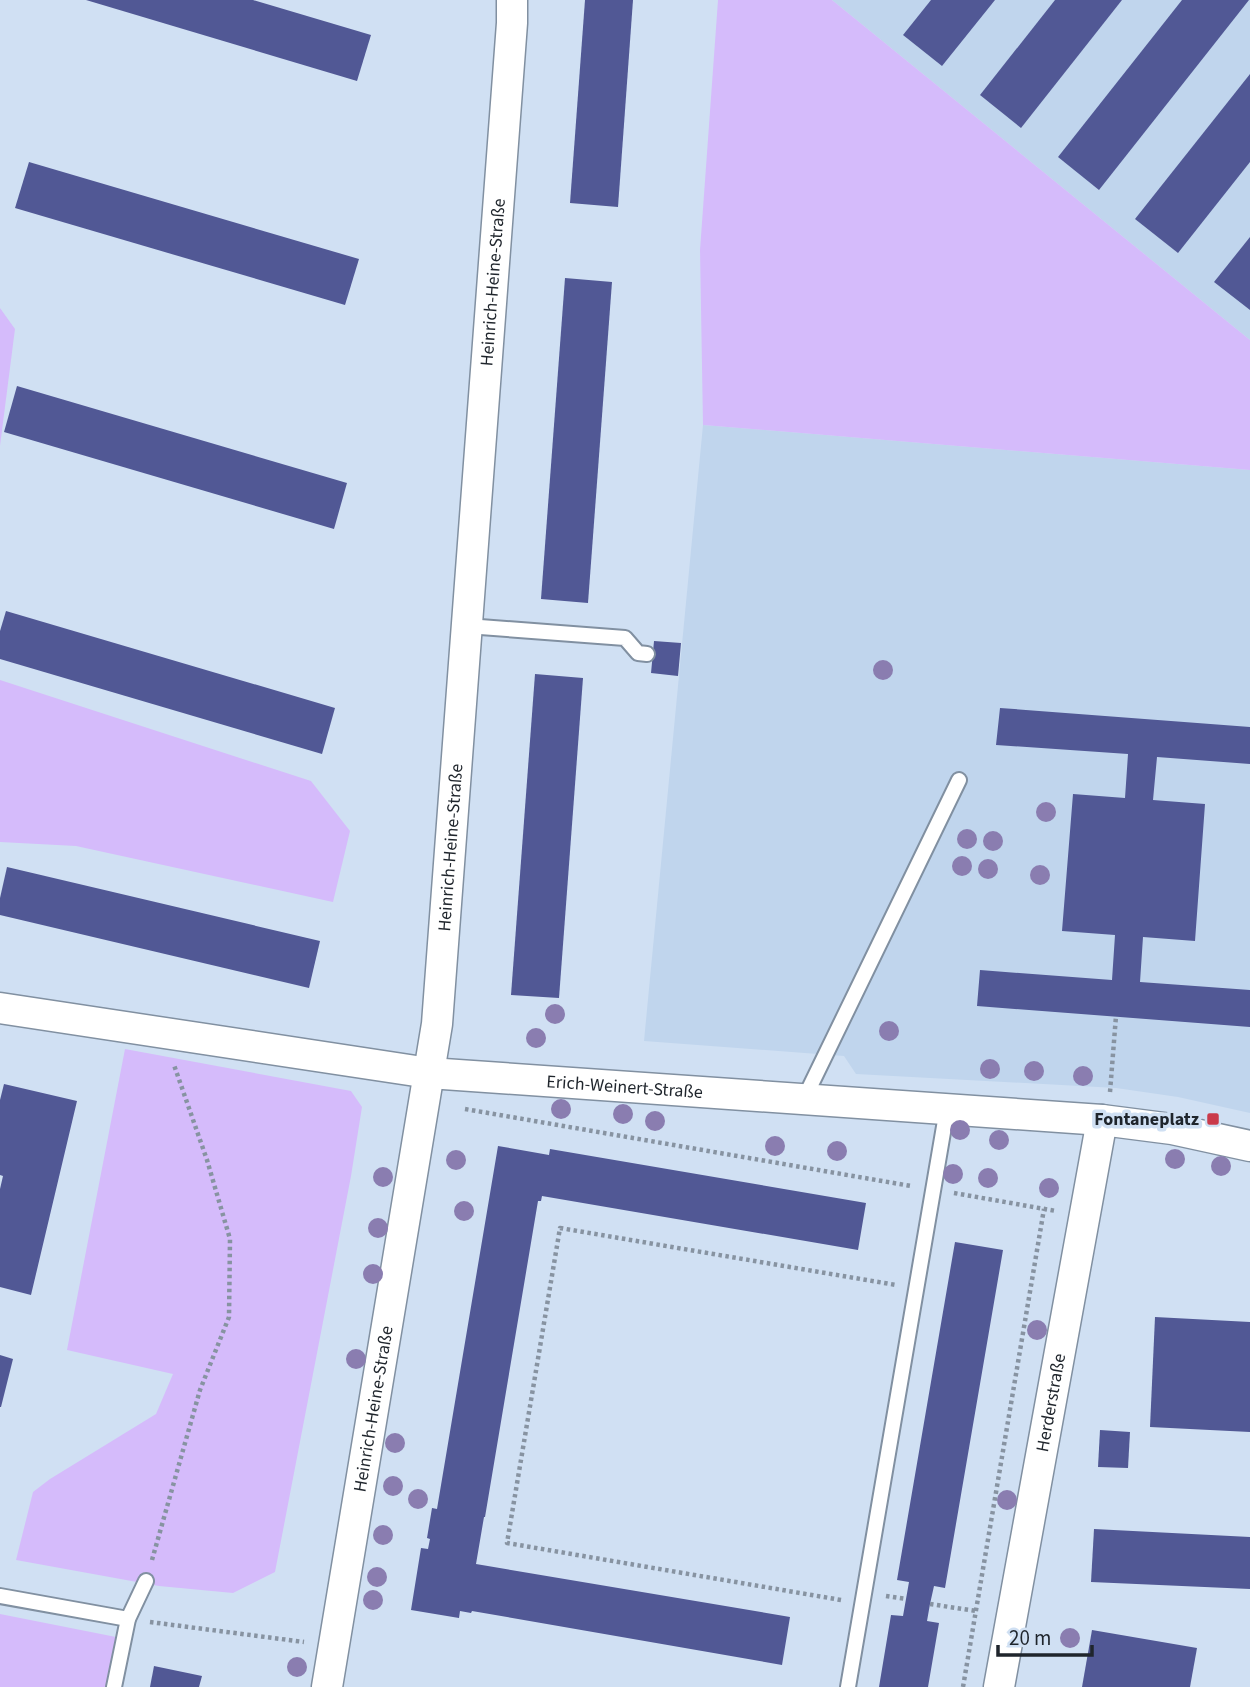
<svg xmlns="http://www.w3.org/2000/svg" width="1250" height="1687" viewBox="0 0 1250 1687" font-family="'Source Sans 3',sans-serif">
  <rect width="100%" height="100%" fill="#d0e0f3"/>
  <g fill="#c0d5ed">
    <path d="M832,0h418v340z"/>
    <path d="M703,425l547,45v643l-72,-16 -62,-9 -260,-14 -12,-18 -200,-15z"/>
  </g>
  <g fill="#d5bbfb">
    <path d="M718,0h114l418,340v130l-547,-45 -3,-175z"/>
    <path d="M0,308l15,21 -15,117z"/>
    <path d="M0,680l311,101 39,50 -17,71 -257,-56 -76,-4z"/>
    <path d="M125,1049l226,42 11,16 -11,69 -76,396 -42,21 -74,-7 -143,-26 17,-68 17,-13 106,-65 17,-40 -106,-24z"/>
    <path d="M0,1614l116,23 -10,50h-106z"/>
  </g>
  <g fill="#515895">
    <path d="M86,0h167l118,35 -14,46z"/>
    <path d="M585,0h48l-15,207 -48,-4z"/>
    <path d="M931,0h64l-53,66 -39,-31z"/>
    <path d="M1055,0h67l-101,128 -41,-33z"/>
    <path d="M1182,0h67l-150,190 -41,-33z"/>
    <path d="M1250,74v88l-72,91 -43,-34z"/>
    <path d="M29,162l330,97 -14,46 -330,-97z"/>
    <path d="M1250,237v73l-36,-28z"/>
    <path d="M565,278l47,4 -24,321 -47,-4z"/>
    <path d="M17,386l330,97 -13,46 -330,-97z"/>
    <path d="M6,611l329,97 -13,46 -322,-95v-28z"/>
    <path d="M654,641l27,2 -3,33 -27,-3z"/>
    <path d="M535,674l48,4 -24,320 -48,-3z"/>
    <path d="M1000,708l250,19v37l-93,-7 -4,43 52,4 -10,137 -52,-4 -3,45 110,8v37l-273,-21 3,-36 132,10 3,-45 -53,-4 11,-137 52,4 3,-44 -132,-9z"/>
    <path d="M7,867l313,74 -11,47 -309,-73v-17z"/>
    <path d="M4,1084l73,17 -46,194 -31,-8v-98l3,-13 -3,-1v-75z"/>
    <path d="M498,1146l51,9 1,-6 316,54 -8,47 -316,-54 -1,5h-3l-53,316h-1l-8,47 314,53 -8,48 -310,-54 -1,2 -11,-2 -1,7 -48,-8 10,-62 7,1 2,-10 -3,-1 5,-30 5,1z"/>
    <path d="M955,1242l48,8 -58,338 -11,-2 -4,18 -3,17 12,2 -11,64h-49l12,-72 12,1 6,-34 -12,-2z"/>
    <path d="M1155,1317l95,5v110l-100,-5z"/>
    <path d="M0,1355l13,4 -12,48h-1z"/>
    <path d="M1100,1430l30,2 -2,36 -30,-1z"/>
    <path d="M1094,1529l156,8v52l-159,-7z"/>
    <path d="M1092,1630l105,18 -7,39h-108z"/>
    <path d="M154,1666l48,10 -3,11h-49z"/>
  </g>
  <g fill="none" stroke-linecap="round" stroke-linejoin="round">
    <g stroke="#8190a1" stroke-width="18">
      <g id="lane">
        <path d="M467,626l158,12 13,15 9,1"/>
        <path d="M804,1099l155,-319"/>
        <path d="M0,1596l128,23"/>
        <path d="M114,1687l14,-68 18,-38"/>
        <path d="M848,1687l99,-578"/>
      </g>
    </g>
    <g stroke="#8190a1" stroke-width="33">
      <g id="street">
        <path id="s1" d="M0,1008l429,65 673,47 70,9 78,17"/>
        <path id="s2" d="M327,1687l110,-663 75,-1001v-23"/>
        <path id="s3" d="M999,1687l103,-567"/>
      </g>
    </g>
    <g stroke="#8793a1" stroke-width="4.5" stroke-dasharray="3.5 3.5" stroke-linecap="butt">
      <path d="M1110,1092l6,-76"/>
      <path d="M465,1109l446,77"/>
      <path d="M954,1193l102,18"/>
      <path d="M152,1560l48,-170 29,-73 1,-78 -23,-79 -33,-95"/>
      <path d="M886,1596l20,3"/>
      <path d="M841,1600l-334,-57 53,-315 336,57"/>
      <path d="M930,1604l46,7"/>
      <path d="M150,1622l154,20"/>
      <path d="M963,1687l81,-478"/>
    </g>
    <use href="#lane" stroke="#fff" stroke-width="14"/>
    <use href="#street" stroke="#fff" stroke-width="30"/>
  </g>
  <g fill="#8a7db0">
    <circle cx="883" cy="670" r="10"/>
    <circle cx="1046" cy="812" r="10"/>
    <circle cx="967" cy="839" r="10"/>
    <circle cx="993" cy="841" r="10"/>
    <circle cx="962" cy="866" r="10"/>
    <circle cx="988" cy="869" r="10"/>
    <circle cx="1040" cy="875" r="10"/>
    <circle cx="555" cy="1014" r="10"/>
    <circle cx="889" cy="1031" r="10"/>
    <circle cx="536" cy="1038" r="10"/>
    <circle cx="990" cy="1069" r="10"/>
    <circle cx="1034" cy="1071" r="10"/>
    <circle cx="1083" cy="1076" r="10"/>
    <circle cx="561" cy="1109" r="10"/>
    <circle cx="623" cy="1114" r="10"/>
    <circle cx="655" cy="1121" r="10"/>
    <circle cx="960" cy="1130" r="10"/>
    <circle cx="999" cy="1140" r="10"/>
    <circle cx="775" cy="1146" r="10"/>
    <circle cx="837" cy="1151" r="10"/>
    <circle cx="1175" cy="1159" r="10"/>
    <circle cx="456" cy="1160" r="10"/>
    <circle cx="1221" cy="1166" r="10"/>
    <circle cx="953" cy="1174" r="10"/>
    <circle cx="383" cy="1177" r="10"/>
    <circle cx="988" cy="1178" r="10"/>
    <circle cx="1049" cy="1188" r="10"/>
    <circle cx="464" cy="1211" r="10"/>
    <circle cx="378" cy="1228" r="10"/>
    <circle cx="373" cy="1274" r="10"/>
    <circle cx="1037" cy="1330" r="10"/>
    <circle cx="356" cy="1359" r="10"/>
    <circle cx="395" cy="1443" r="10"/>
    <circle cx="393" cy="1486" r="10"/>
    <circle cx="418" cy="1499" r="10"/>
    <circle cx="1007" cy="1500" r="10"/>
    <circle cx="383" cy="1535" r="10"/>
    <circle cx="377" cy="1577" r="10"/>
    <circle cx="373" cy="1600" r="10"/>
    <circle cx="1070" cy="1638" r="10"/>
    <circle cx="297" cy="1667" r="10"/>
  </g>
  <rect fill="#ca3a4a" stroke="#d0e0f3" stroke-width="2.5" x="1206" y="1112" width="14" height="14" rx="3.5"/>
  <g text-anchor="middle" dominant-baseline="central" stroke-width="7" stroke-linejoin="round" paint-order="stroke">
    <g font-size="18" fill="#1f252c" stroke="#d0e0f3">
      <text stroke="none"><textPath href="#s2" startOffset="1416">Heinrich-Heine-Straße</textPath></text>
      <text stroke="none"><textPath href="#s2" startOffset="849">Heinrich-Heine-Straße</textPath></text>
      <text stroke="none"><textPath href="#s1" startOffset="630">Erich-Weinert-Straße</textPath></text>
      <text stroke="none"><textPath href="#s3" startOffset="289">Herderstraße</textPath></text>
      <text stroke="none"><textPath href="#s2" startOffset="282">Heinrich-Heine-Straße</textPath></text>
    </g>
    <g font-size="18" font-weight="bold" fill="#1f252c" stroke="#d0e0f3" text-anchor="end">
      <text x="1199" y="1119">Fontaneplatz</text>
    </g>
  </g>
  <path d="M998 1645v10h94v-10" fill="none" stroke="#1f252c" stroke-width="3.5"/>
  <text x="1009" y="1645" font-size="21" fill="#1f252c" stroke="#d0e0f3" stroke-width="5" paint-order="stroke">20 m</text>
</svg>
